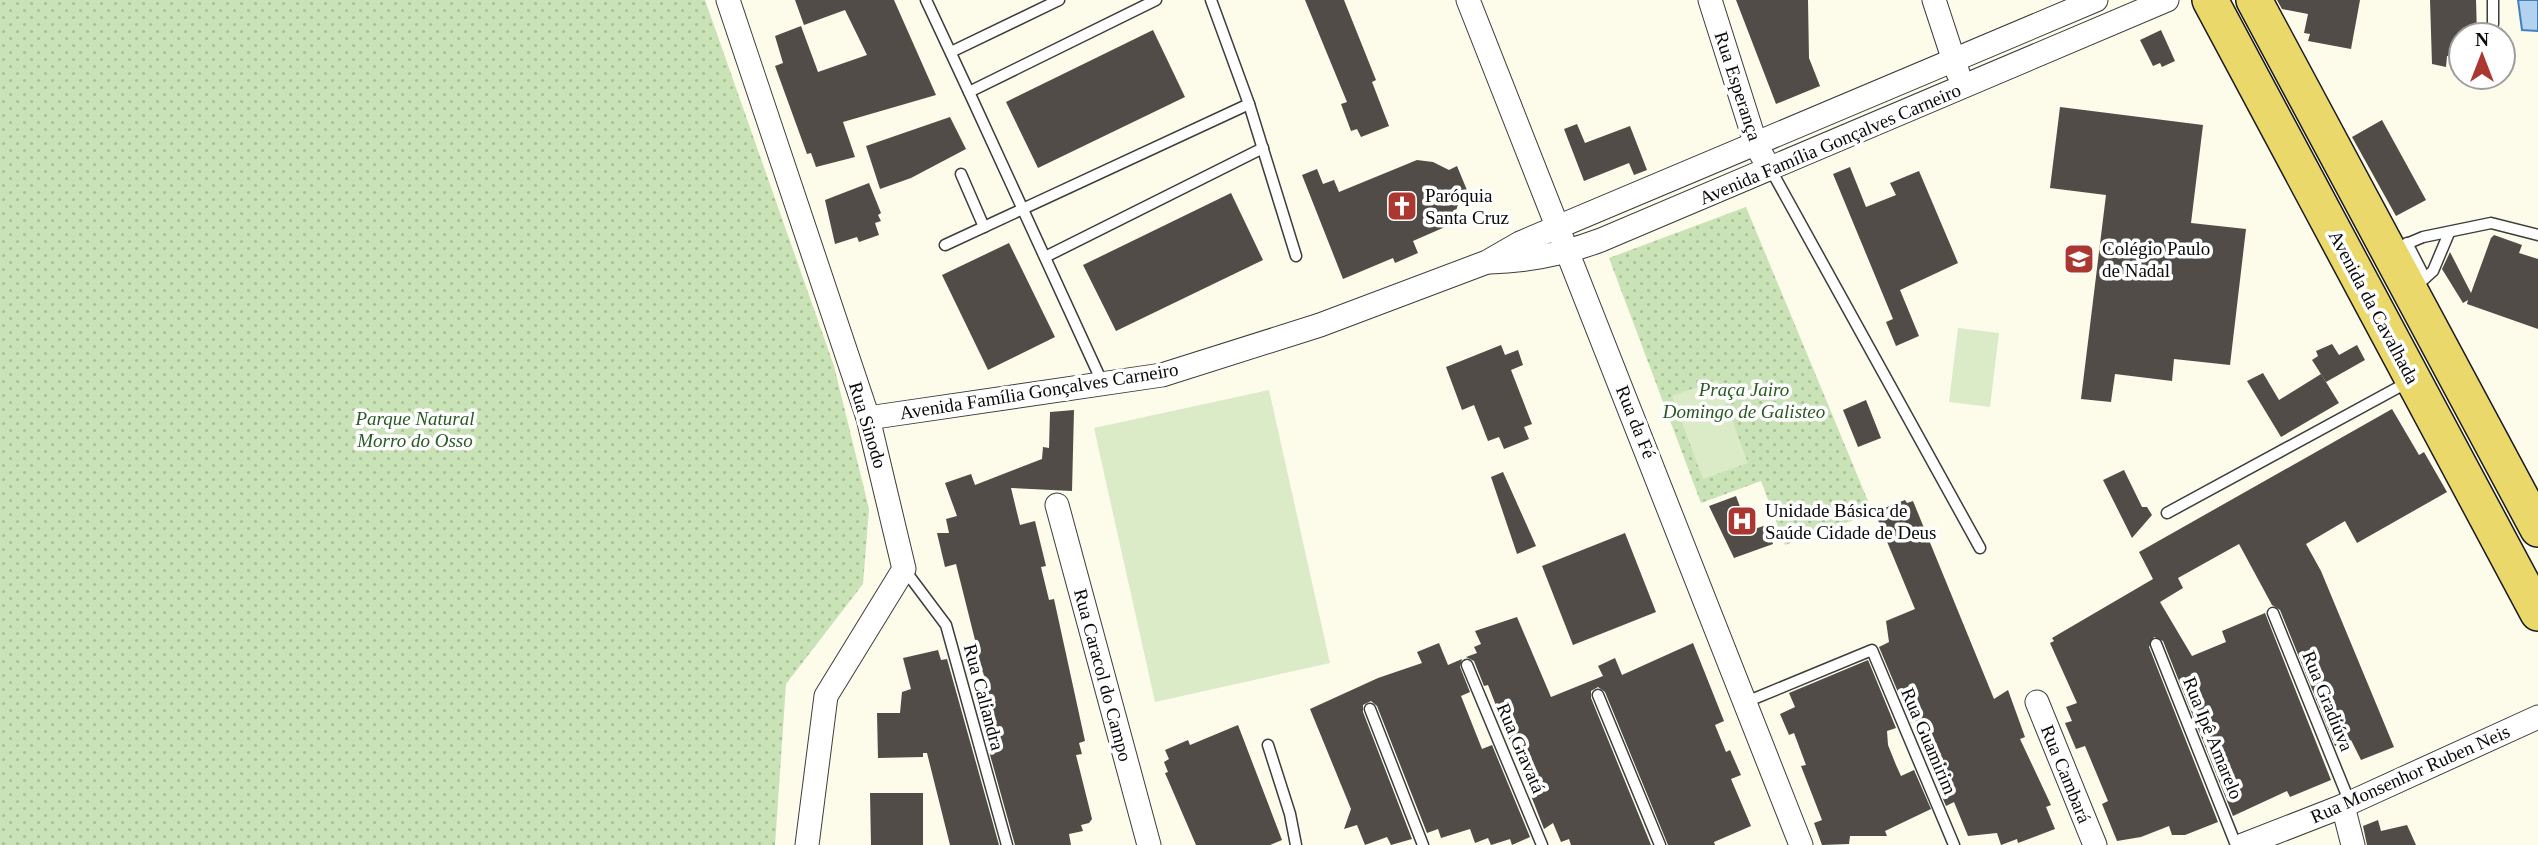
<svg xmlns="http://www.w3.org/2000/svg" width="2538" height="845" viewBox="0 0 2538 845" font-family="Georgia,serif">
  <defs>
    <pattern id="park-dots" width="8" height="8" patternUnits="userSpaceOnUse" patternTransform="scale(1.75)"><rect width="8" height="8" fill="#c9e3b7"/><path d="M2 2h.1M6 6h.1" fill="none" stroke="#abc19c" stroke-width="1.8" stroke-linecap="round"/></pattern>
  </defs>
  <rect width="100%" height="100%" fill="#fdfbe9"/>
  <g fill="url(#park-dots)">
    <path d="M0,0h705l129,366 35,143 -6,75 -77,100 -11,161h-775z"/>
    <path d="M1746,207l127,306 -88,32 -24,-64 -60,22 -92,-245z"/>
  </g>
  <g fill="#dbebc7">
    <path d="M1958,328l41,5 -9,74 -41,-5z"/>
    <path d="M1717,380l31,83 -45,16 -31,-83z"/>
    <path d="M1269,390l61,273 -175,39 -61,-274z"/>
  </g>
  <path fill="#b3d2ef" stroke="#4180be" stroke-width="2" d="M2518,0h20v31l-16,-1z"/>
  <g fill="#514c47">
    <path d="M795,0h99l42,95 -93,27 12,35 -39,10 -5,-14 -4,1 -32,-88 8,-3 -8,-27 26,-10 17,46 49,-17 -22,-45 -41,15z"/>
    <path d="M1305,0h39l32,80 -4,2 17,44 -28,11 -4,-8 -6,2 -10,-27 6,-2z"/>
    <path d="M1736,0h72l1,58 11,28 -44,18z"/>
    <path d="M2277,0h83l-9,49 -43,-8 2,-7 -6,-1 4,-19 -26,-5z"/>
    <path d="M2430,0h46l1,35h-16v21h-14l-1,11 -14,-3z"/>
    <path d="M1153,30l32,67 -147,71 -32,-66z"/>
    <path d="M2161,30l14,31 -13,6 -2,-4 -7,3 -13,-26z"/>
    <path d="M2060,107l143,18 -12,98 55,6 -16,136 -56,-6 -2,22 -57,-7 -4,28 -30,-3 25,-204 -56,-7z"/>
    <path d="M950,117l16,32 -55,29 -31,11 -14,-43z"/>
    <path d="M2382,120l44,80 -30,16 -44,-79z"/>
    <path d="M1577,124l8,19 45,-17 17,44 -13,5 -5,-12 -45,18 -20,-52z"/>
    <path d="M1417,160l16,2 16,8 8,-4 12,29 -9,3 -5,16 -10,13 -32,14 5,12 -23,10 -2,-5 -50,21 -41,-104 15,-6 6,15 11,-4 5,12z"/>
    <path d="M1850,167l16,40 30,-12 -6,-12 29,-12 39,92 -58,27 19,46 -23,10 -10,-24 7,-3 -60,-145z"/>
    <path d="M869,183l12,30 -3,2 3,6 -6,2 4,12 -20,7 -2,-5 -22,7 -10,-44z"/>
    <path d="M1231,193l32,67 -147,71 -33,-66z"/>
    <path d="M2494,235l28,10 -3,8 19,6v70l-71,-25 1,-4 -5,3 -21,-34 8,-17 21,41 20,-55z"/>
    <path d="M1009,243l46,94 -67,33 -46,-95z"/>
    <path d="M2332,344l7,11 18,-10 8,15 -39,22 -14,-22 6,-4 -2,-5z"/>
    <path d="M1501,345l4,10 13,-5 5,15 -12,5 21,54 -8,3 5,12 -25,10 -5,-12 -11,4 -14,-36 -12,5 -16,-43z"/>
    <path d="M2263,373l16,27 42,-26 18,29 -58,34 -34,-56z"/>
    <path d="M1866,400l15,38 -23,9 -15,-37z"/>
    <path d="M2392,409l27,46 5,-3 23,40 -90,51 -12,-22 -39,23 15,27 73,176 -33,13 -10,-20 -16,6 -55,-136 -8,-5 -33,-61 -61,34 5,10 -23,14 32,54 34,-14 -4,-11 43,-18 66,167 -41,17 -3,-6 -54,25 -70,-175 -9,-4 -5,10 69,175 -33,13h-13l-3,-9 -28,11 -24,4 -15,-37 6,-3 -23,-55 -9,3 -11,-26 7,-2 -6,-14 11,-4 -27,-60 4,-2 -2,-3 101,-59 -14,-27z"/>
    <path d="M1074,410l-2,81 -61,-3 9,37 15,-4 11,45 -5,1 8,33 5,-1 31,142 -6,2 3,11 -6,1 16,64 -3,4 -8,2 2,6 -14,3 2,11h-56l-38,-137 14,-4 -8,-32 -15,3 -5,-20 15,-3 -22,-88 -11,3 -8,-34h12l-3,-14 11,-3 -12,-33 26,-9 4,11 67,-26 1,-12 6,1 1,-36z"/>
    <path d="M2124,470l18,37h5l5,8 -20,23 -29,-58z"/>
    <path d="M1503,472l33,74 -19,8 -26,-77z"/>
    <path d="M1736,496l13,35 17,-6 7,19 -39,14 -25,-52z"/>
    <path d="M1905,500l2,3 6,-2 81,198 14,-9 17,47 -5,2 31,66 -5,2 9,22 -37,14 -1,-4 -16,6 -4,-12 -29,3 -14,-34 -8,4 -21,-50v-3l8,-3 -12,-30 -10,3 -32,-76 10,-5 -3,-21 29,-12 -39,-94 7,-3 -1,-3z"/>
    <path d="M1625,533l31,79 -83,33 -31,-79z"/>
    <path d="M1517,617l34,80 52,-21 -5,-10 17,-8 7,17 71,-32 31,78 -9,4 11,27 4,-2 11,25 -10,4 20,47 -37,16 1,3h-47l-63,-153 -7,-5 -7,4v7l60,147h-80l-2,-6 -8,3 -8,-19 -9,6 -56,-144 -4,1 -10,-25 -8,-4 11,-4 -3,-6 7,-3 -6,-13z"/>
    <path d="M1439,643l9,22 14,-6 -2,8 10,25 -9,4 21,53 10,-4 38,92 -18,8 -2,-6 -19,6 -3,-7 -13,5 -5,-14 -29,9 -3,-9 -11,4 -50,-127 -6,-5 -8,4v7l49,127 -21,6 -4,-8 -22,8 -8,-20 -13,4 7,-20 -41,-100 68,-31 44,-15 -5,-11z"/>
    <path d="M938,650l3,10 6,-1 52,186h-49l-23,-92h-4v4l-45,1 -1,-45h23l2,-21 9,-3 -8,-31z"/>
    <path d="M1868,660l28,68 -9,3 1,14 8,20 5,11 13,-6 17,39 -46,22 2,5h-37l-1,8 -27,1 -8,-22 8,-3 -21,-54 5,-1 -12,-32 -5,2 -9,-21 15,-7 -6,-14z"/>
    <path d="M1238,725l44,115 -12,5h-74l-31,-72 3,-1 -4,-10 5,-3 -4,-9 23,-10 2,5z"/>
    <path d="M870,793h53v52h-52z"/>
    <path d="M2378,820l3,11 26,-6 9,20h-49l-4,-19z"/>
  </g>
  <g fill="none" stroke-linecap="round" stroke-linejoin="round">
    <g stroke="#3d3d3d" stroke-width="13">
      <g id="service">
        <path d="M926,0l43,92"/>
        <path d="M1211,0l38,104 47,152"/>
        <path d="M2493,0v24"/>
        <path d="M951,52l108,-52"/>
        <path d="M1771,170l209,378"/>
        <path d="M961,174l23,53"/>
        <path d="M2407,243l18,35"/>
        <path d="M945,245l304,-141"/>
        <path d="M2392,250l31,-13 68,-14 47,12"/>
        <path d="M1045,257l218,-109"/>
        <path d="M2414,288l19,-17 16,-38"/>
        <path d="M1103,384l-134,-292 187,-92"/>
        <path d="M2167,513l243,-132"/>
        <path d="M904,569l42,56 61,220"/>
        <path d="M2273,613l77,190"/>
        <path d="M2156,644l80,201"/>
        <path d="M1467,665l75,180"/>
        <path d="M1598,695l62,150"/>
        <path d="M1746,702l126,-52 82,195"/>
        <path d="M1370,709l53,136"/>
        <path d="M1268,745l22,69 6,31"/>
      </g>
    </g>
    <g stroke="#3d3d3d" stroke-width="25">
      <g id="minor">
        <path d="M728,0l140,418 36,151 -78,127 -19,149"/>
        <path d="M1468,0l333,845"/>
        <path d="M1710,0l46,145 8,14"/>
        <path d="M1934,0l24,73"/>
        <path d="M1490,262c40,-1 74,-8 111,-22l566,-240"/>
        <path d="M868,418l294,-43 158,-50 167,-63 33,-19 576,-243"/>
        <path d="M1057,505l92,340"/>
        <path d="M2037,702l58,143"/>
        <path d="M2343,806l10,39"/>
        <path d="M2243,845l100,-39 195,-89"/>
      </g>
    </g>
    <g stroke="#1b1b1b" stroke-width="38">
      <g id="primary">
        <path d="M2210,0l328,613"/>
        <path d="M2254,0l284,529"/>
      </g>
    </g>
    <use href="#service" stroke="#fff" stroke-width="10"/>
    <use href="#minor" stroke="#fff" stroke-width="23"/>
    <use href="#primary" stroke="#ebd86b" stroke-width="35"/>
  </g>
  <defs>
    <g id="church-square" transform="scale(1.575)"><rect x="-9" y="-9" width="18" height="18" rx="4" fill="#ab3731" stroke="#fff"/><path d="M-1.2-6h2.4v3.5h3.3v2.4h-3.3V6h-2.4V-.1h-3.3v-2.4h3.3Z" fill="#fff"/></g>
    <g id="school-square" transform="scale(1.575)"><rect x="-9" y="-9" width="18" height="18" rx="4" fill="#ab3731" stroke="#fff"/><path d="M0-5L7-2L0 1L-7-2ZM-4 1L0 2.5L4 1V4Q0 6-4 4Z" fill="#fff"/></g>
    <g id="hospital-square" transform="scale(1.575)"><rect x="-9" y="-9" width="18" height="18" rx="4" fill="#ab3731" stroke="#fff"/><path d="M-5-5h3v3.5h4V-5h3V5h-3V1.5h-4V5h-3Z" fill="#fff"/></g>
  </defs>
  <g fill-rule="evenodd">
    <use href="#church-square" x="1402" y="206"/>
    <use href="#school-square" x="2079" y="259"/>
    <use href="#hospital-square" x="1742" y="521"/>
  </g>
  <g text-anchor="middle" dominant-baseline="central" stroke-width="7" stroke-linejoin="round" paint-order="stroke">
    <g font-size="19" fill="#0a0a0a" stroke="#fff">
      <text transform="translate(1738 86) rotate(72)">Rua Esperança</text>
      <text transform="translate(1830 144) rotate(-23)">Avenida Família Gonçalves Carneiro</text>
      <text transform="translate(2374 307) rotate(62)">Avenida da Cavalhada</text>
      <text transform="translate(1039 391) rotate(-9)">Avenida Família Gonçalves Carneiro</text>
      <text transform="translate(1636 422) rotate(68)">Rua da Fé</text>
      <text transform="translate(868 425) rotate(73)">Rua Sinodo</text>
      <text transform="translate(1103 675) rotate(75)">Rua Caracol do Campo</text>
      <text transform="translate(984 697) rotate(75)">Rua Caliandra</text>
      <text transform="translate(2328 701) rotate(68)">Rua Gradiúva</text>
      <text transform="translate(2213 738) rotate(68)">Rua Ipê Amarelo</text>
      <text transform="translate(1929 741) rotate(67)">Rua Guamirim</text>
      <text transform="translate(1521 748) rotate(67)">Rua Gravatá</text>
      <text transform="translate(2066 774) rotate(68)">Rua Cambará</text>
      <text transform="translate(2410 774) rotate(-24)">Rua Monsenhor Ruben Neis</text>
    </g>
    <g font-size="19" fill="#0a0a0a" stroke="#fff" text-anchor="start">
      <text x="1425" y="195">Paróquia<tspan x="1425" dy="22">Santa Cruz</tspan></text>
      <text x="2102" y="248">Colégio Paulo<tspan x="2102" dy="22">de Nadal</tspan></text>
      <text x="1765" y="510">Unidade Básica de<tspan x="1765" dy="22">Saúde Cidade de Deus</tspan></text>
    </g>
    <g font-size="19" font-style="italic" fill="#285a22" stroke="#fff">
      <text x="1744" y="389">Praça Jairo<tspan x="1744" dy="22">Domingo de Galisteo</tspan></text>
      <text x="415" y="418">Parque Natural<tspan x="415" dy="22">Morro do Osso</tspan></text>
    </g>
  </g>
  <g transform="translate(2482 56)"><circle r="33" fill="#ffffff" stroke="#9d9d9d" stroke-width="2"/>
  <path d="M0-5L12 26L0 18L-12 26Z" fill="#ab3731"/>
  <text y="-10" font-size="19" font-weight="bold" text-anchor="middle" fill="#0a0a0a">N</text>
  </g>
</svg>
